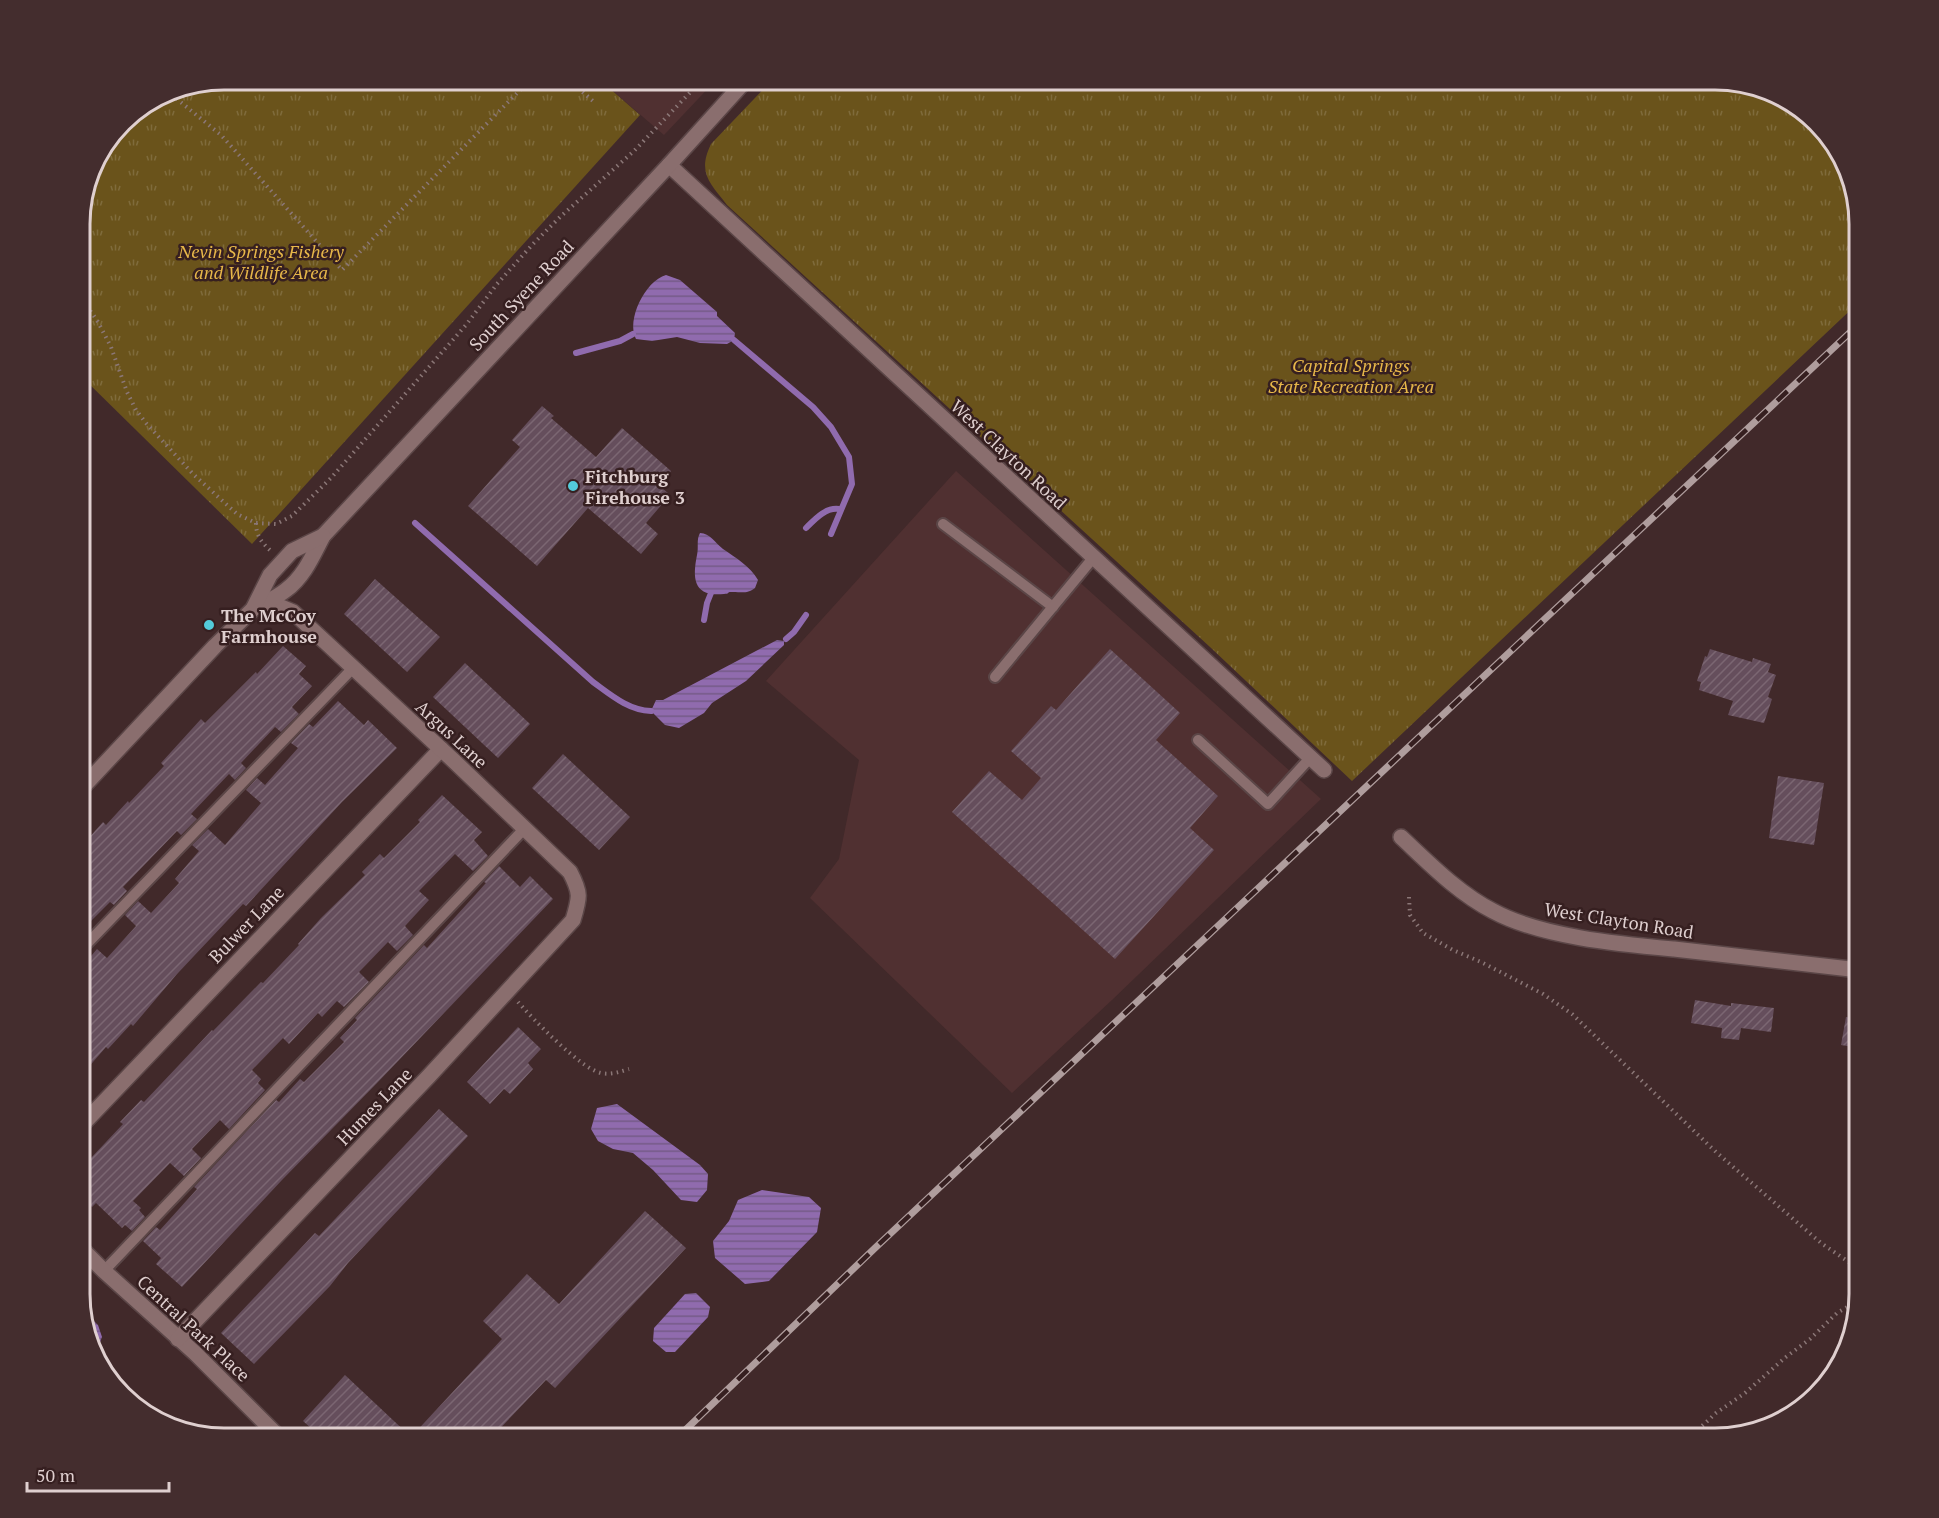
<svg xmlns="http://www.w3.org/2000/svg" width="1939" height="1518" viewBox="0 0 1939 1518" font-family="'PT Serif',serif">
  <defs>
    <pattern id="park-tufts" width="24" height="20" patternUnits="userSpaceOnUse" patternTransform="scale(1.5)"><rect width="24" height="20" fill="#6a531b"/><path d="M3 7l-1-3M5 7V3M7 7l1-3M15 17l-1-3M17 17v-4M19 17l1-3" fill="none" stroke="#7f6b3b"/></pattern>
    <pattern id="water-rules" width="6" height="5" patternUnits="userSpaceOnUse" patternTransform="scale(1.5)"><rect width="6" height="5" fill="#906bae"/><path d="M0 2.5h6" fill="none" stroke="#755b87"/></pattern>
    <pattern id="building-hatch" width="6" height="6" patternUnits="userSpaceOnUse" patternTransform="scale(1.5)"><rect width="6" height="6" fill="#654e5c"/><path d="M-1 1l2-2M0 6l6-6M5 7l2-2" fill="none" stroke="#7b6672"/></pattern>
  </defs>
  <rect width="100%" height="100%" fill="#41292a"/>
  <g fill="#503031">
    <path d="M600,80h116l-52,55z"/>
    <path d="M956,471l365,328 -209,201 -100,93 -202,-195 29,-39 20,-99 -93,-79z"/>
  </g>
  <g fill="url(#park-tufts)">
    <path d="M224,80h376l40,35 -388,429 -172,-169v-161l15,-54 33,-44 41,-26z"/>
    <path d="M772,80h944l46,7 41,23 41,50 15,63v79l-507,479 -142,-134 -483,-442c-17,-22 -30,-32 -16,-61z"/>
  </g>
  <g fill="url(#water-rules)">
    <path d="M666,275l14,5 37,32v4l18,17 -1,7 -7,4 -27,-1 -23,-6 -25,4 -16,-2c-10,-19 9,-58 30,-64z"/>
    <path d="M700,533c10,0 15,10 23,16 13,9 27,17 35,31l-3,8c-8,6 -13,4 -22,4 -9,0 0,1 -9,2 -30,3 -32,-14 -27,-39 2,-8 -1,-15 3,-22z"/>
    <path d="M777,640l7,1v4l-38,36 -34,22 -8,10 -25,15 -14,-3 -14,-14 5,-11h7z"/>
    <path d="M617,1104l83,61 8,9 -1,16 -10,12 -16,-2 -28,-30 -20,-17 -20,-4 -15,-8 -7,-12 6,-21z"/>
    <path d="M762,1190l47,7 12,11 -4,24 -48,49 -24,3 -30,-26 -2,-17 16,-20 9,-21z"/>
    <path d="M696,1293l14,14 -2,10 -33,35h-9l-13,-11 1,-13 31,-34z"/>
    <path d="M82,1310l16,15 4,12 -8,20z"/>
  </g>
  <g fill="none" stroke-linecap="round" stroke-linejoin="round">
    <g stroke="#906bae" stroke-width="6">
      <path d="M734,340l79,67 18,20 18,30 3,27 -21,50"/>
      <path d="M576,353l44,-12 13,-7"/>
      <path d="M415,523l178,159c18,13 35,28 58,29"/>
      <path d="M806,528c9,-9 20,-21 33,-19"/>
      <path d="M704,620l3,-17 4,-10"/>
      <path d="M786,639l8,-7 12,-17"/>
    </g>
  </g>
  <g fill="url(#building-hatch)">
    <path d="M542,406l12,10 -3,2 45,39 26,-29 49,43 -12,14 11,10 -24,28 12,11 -17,20 -53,-46 -51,58 -69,-60 52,-59 -8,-7z"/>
    <path d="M375,579l65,58 -33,35 -63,-58z"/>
    <path d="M283,646l23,20 -7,8 13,12 -20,21 7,7 -18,18 -6,-5 -34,36 5,5 -11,12 -6,-6 -38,40 6,5 -16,16 -4,-4 -54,56 4,4 -13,14 -4,-3 -21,21 -9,-9v-59l10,-11 -4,-3 17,-19 3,3 22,-24 1,2 35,-37 -3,-3 40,-44 4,4 51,-51 1,2z"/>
    <path d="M1110,649l70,64 -24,27 62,56 -28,32 24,22 -99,109 -163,-147 37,-41 33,29 19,-22 -30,-27 40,-45 5,4z"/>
    <path d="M1710,649l42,13 1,-4 18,6 -3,8 8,3 -8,22 4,2 -8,24 -36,-8 5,-14 -34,-11 2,-8 -4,-1 8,-25 2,1z"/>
    <path d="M465,663l65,61 -32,34 -65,-61z"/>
    <path d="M338,701l26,24 4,-5 29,28 -55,54 -96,104 -3,-2 -66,70 -44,52 -2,-2 -23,25 -2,-2 -26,30v-108l17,-20 10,9 29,-32 -11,-11 13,-14 13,12 28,-30 -4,-4 24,-28 -7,-6 16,-16 17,16 36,-42 -15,-13 11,-12 8,7 33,-37 -7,-5 18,-19 4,3z"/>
    <path d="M563,754l67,63 -31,33 -67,-62z"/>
    <path d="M1778,776l46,7 -10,62 -45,-7z"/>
    <path d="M442,795l40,37 -8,8 14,16 -15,15 -18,-17 -36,37 10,9 -24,26 8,9 -16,16 -9,-9 -29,30 10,10 -25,25 -7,-6 -15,16 -4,-4 -29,31 -6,-6 -31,32 9,9 -3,4 7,7 -36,39 -9,-9 -28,29 9,9 -17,18 -14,-13 -37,38 8,7 -2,2 6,7 -13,14 -7,-6 -3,3 -26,-25 -4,4 -12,-11v-32l7,-8 3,3 33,-35 -3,-2 21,-22 3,2 68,-72 1,1 48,-49 2,1 36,-38 -1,-1 23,-26 44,-43 -3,-3 18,-18 4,4 36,-36 -2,-2z"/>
    <path d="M499,866l21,21 10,-11 23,23 -175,183 -96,98 -100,107 -26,-23 5,-6 -18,-17 13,-14 4,3 37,-41 -3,-2 82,-87 3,2 21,-23 4,3 40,-40 -4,-4 17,-18 -2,-2 69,-73 3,3 59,-65 -2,-1z"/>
    <path d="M1695,1000l36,6v-3l43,5 -3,24 -30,-4 -2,12 -18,-2 1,-10 -31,-5z"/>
    <path d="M1846,1017l13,2v29l-18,-3z"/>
    <path d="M518,1027l23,22 -13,14 5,6 -23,25 -6,-5 -14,15 -23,-22z"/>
    <path d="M439,1109l29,27 -120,127 -18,23 -76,78 -33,-31 94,-100 4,3z"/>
    <path d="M645,1211l41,37 -131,140 -9,-8 -55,58h-169l-19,-17 42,-46 66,62 91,-98 -19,-18 44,-47 32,30z"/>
  </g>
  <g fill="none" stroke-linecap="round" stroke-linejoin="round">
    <g stroke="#5b4647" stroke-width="14">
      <g id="service">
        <path d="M943,524l110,83"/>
        <path d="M995,677l98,-119"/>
        <path d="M1198,740l70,64 42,-46"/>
        <path d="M80,951l273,-283"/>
        <path d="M104,1271l420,-442"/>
      </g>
    </g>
    <g stroke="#5b4647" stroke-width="18">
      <g id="minor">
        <path d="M669,165l655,605"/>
        <path d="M1401,837c29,27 57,56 92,74 48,26 126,33 181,38 62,7 124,14 185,21"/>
        <path d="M80,1127l361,-378"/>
        <path d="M80,1247l24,24 91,82 85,85"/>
        <path d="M178,1339l251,-263 144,-156c7,-23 8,-27 -3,-48l-116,-111 -161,-149 -12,-5 -21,-2"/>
      </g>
    </g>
    <g stroke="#5b4647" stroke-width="18">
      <g id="tertiary">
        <path d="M253,609c11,-6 23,-11 33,-19 18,-13 27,-35 37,-54l346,-371 77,-85"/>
        <path d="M80,790l135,-144 38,-37 17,-34 22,-24 31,-15"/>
      </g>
    </g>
    <g stroke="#8b7777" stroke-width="4" stroke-dasharray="1.5 4.5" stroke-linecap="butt">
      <path d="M569,80l25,22"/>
      <path d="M167,91l54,44 121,135 188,-190"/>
      <path d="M80,296l18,26 13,25 16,45 9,18 10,13 47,51 44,40 19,9 20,1 16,-8 39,-38 135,-153 31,-41 35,-39 28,-28 74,-66 68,-71"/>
      <path d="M256,523c0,13 6,20 16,29"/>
      <path d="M1409,897l1,18 13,18 30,17 28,12 62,32 29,20 144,138 105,91 38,26"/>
      <path d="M518,1002c14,16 63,67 83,71 10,2 18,-1 28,-4"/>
      <path d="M233,1438l12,-12"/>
      <path d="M1689,1438l27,-25 29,-20 41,-36 24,-18 27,-26 21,-12"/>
    </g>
    <use href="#service" stroke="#8a6e6e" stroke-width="10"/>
    <use href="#minor" stroke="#8a6e6e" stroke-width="15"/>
    <use href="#tertiary" stroke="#8a6e6e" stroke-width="15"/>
    <g stroke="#af9d9d" stroke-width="7">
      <path id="rail" d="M677,1438l198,-190 984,-924"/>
    </g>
    <use href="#rail" stroke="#361f20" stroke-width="4.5" stroke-dasharray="14" stroke-linecap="butt"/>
  </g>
  <g fill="#53cbda" stroke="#361f20" stroke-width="2">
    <circle cx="573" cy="486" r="6"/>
    <circle cx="209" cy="625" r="6"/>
  </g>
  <g text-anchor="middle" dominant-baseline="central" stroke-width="5" stroke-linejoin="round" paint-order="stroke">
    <g font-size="18" font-style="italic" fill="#e7b749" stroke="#361f20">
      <text x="261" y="251">Nevin Springs Fishery<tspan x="261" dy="21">and Wildlife Area</tspan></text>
      <text x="1351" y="365">Capital Springs<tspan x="1351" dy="21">State Recreation Area</tspan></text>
    </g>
    <g font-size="18" fill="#dfcfcf" stroke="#361f20">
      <text transform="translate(521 295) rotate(-47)">South Syene Road</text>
      <text transform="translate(1009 454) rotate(43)">West Clayton Road</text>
      <text transform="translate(452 734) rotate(43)">Argus Lane</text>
      <text transform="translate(1619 920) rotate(9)">West Clayton Road</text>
      <text transform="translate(246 924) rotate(-46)">Bulwer Lane</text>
      <text transform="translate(374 1106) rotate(-46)">Humes Lane</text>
      <text transform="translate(194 1328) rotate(43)">Central Park Place</text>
    </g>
    <g font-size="18" font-weight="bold" fill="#dfcfcf" stroke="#361f20" text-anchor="start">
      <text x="585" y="476">Fitchburg<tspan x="585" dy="21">Firehouse 3</tspan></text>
      <text x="221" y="615">The McCoy<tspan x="221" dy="21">Farmhouse</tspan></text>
    </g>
  </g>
  <path d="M0 0H1939V1518H0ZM224 90H1715A134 134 0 0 1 1849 224V1294A134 134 0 0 1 1715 1428H224A134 134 0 0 1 90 1294V224A134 134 0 0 1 224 90Z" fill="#442d2e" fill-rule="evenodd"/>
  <path fill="none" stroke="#dfcfcf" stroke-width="3" d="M224 90H1715A134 134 0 0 1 1849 224V1294A134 134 0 0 1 1715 1428H224A134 134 0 0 1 90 1294V224A134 134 0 0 1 224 90Z"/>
  <path d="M27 1482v9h142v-9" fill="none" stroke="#dfcfcf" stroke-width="3"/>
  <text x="36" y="1482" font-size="18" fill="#dfcfcf" stroke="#361f20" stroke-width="4.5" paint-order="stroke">50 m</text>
</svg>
